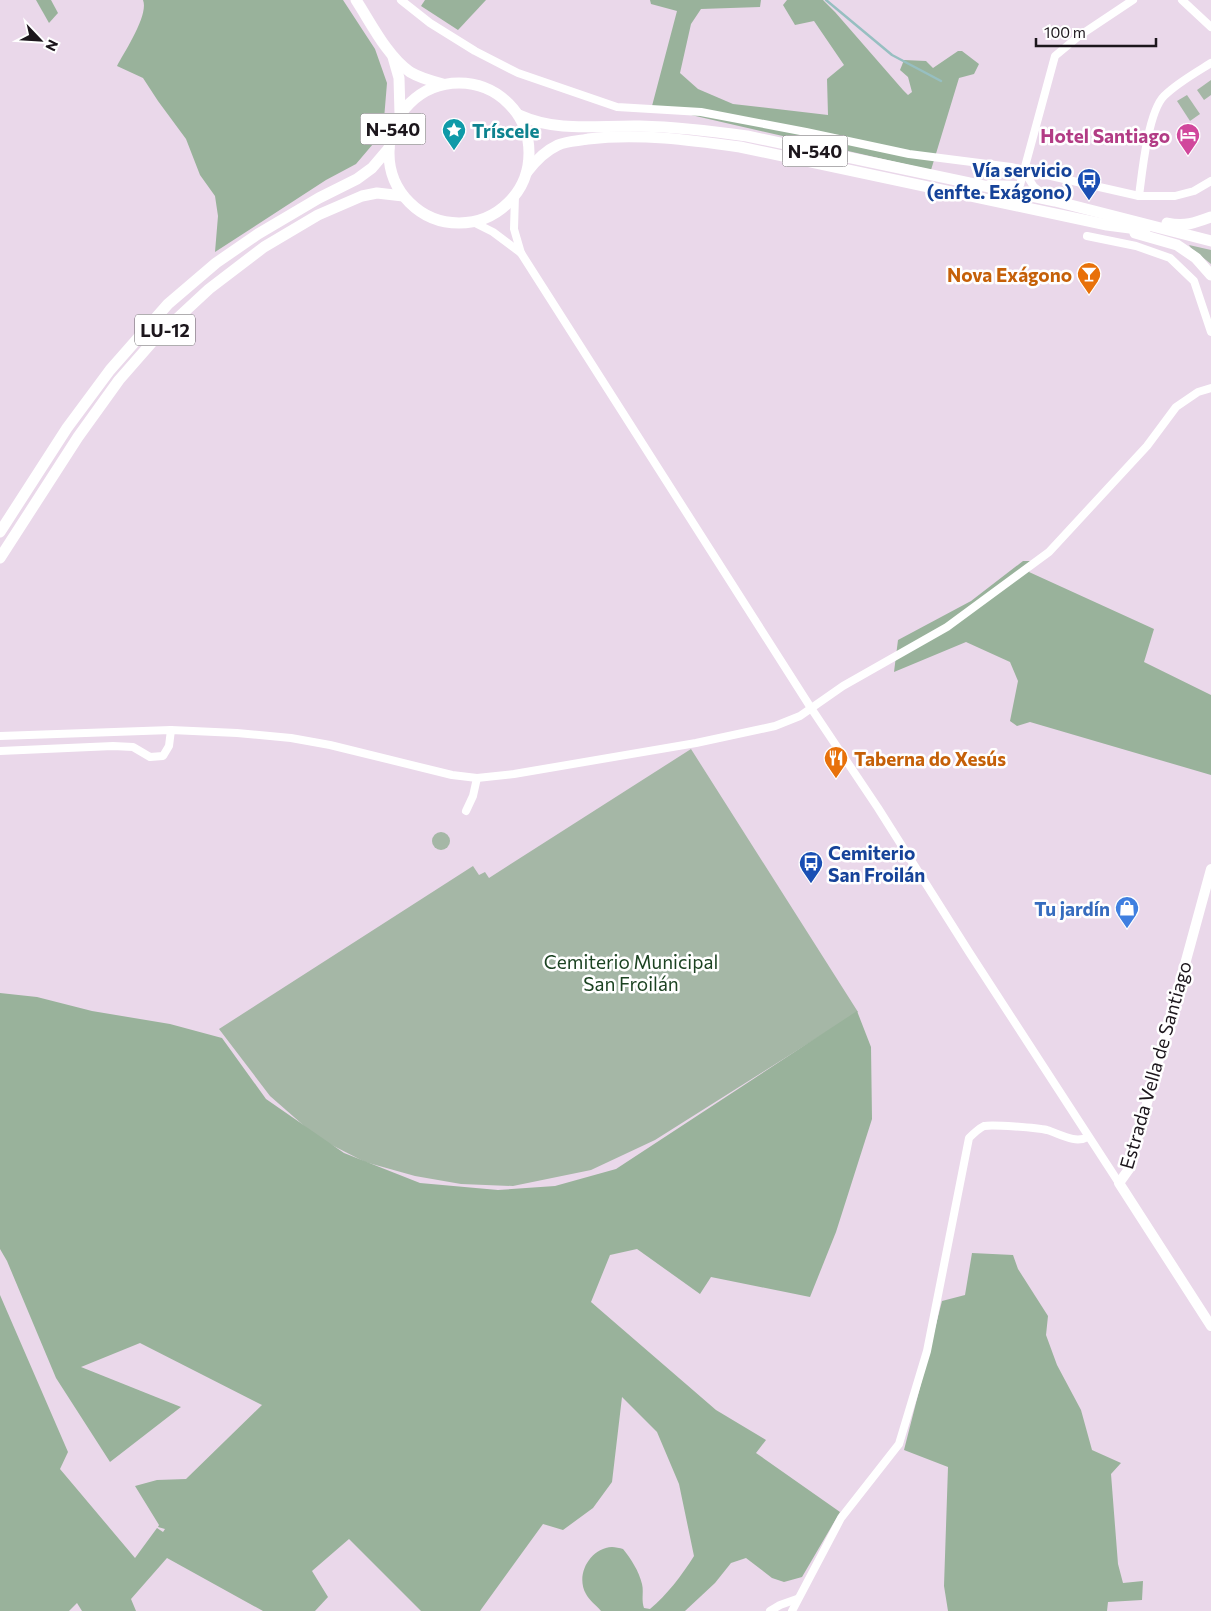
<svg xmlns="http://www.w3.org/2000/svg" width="1211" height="1611" viewBox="0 0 1211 1611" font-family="Commissioner,sans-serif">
  <rect width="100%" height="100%" fill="#ead8ea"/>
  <g fill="#a5b7a6">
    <path d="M1211,80v15l-7,5 -7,-10z"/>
    <path d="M1187,95l13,19 -10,7 -13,-20z"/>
    <path d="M1189,245l22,5v14l-20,-16z"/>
    <path d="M691,749l167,263 -203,128 -64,30 -78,16 -52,-2 -46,-8 -50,-14 -47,-24 -48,-42 -51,-67 254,-163 6,9 6,-3 4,6z"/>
    <circle cx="441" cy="841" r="9"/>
  </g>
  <g fill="#99b29b">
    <path d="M36,0h15l7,13 -9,10z"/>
    <path d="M143,0h200l32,49 12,34 -3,36 -11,25 -17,20 -30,16 -111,72 3,-36 -3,-20 -15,-21 -14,-36 -28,-38 -15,-23 -26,-12c8,-15 32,-51 26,-66z"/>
    <path d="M425,0h61l-28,30 -37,-24z"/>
    <path d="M650,0h111l-1,7 -59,2 -10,15 -11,49 18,16 35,15 95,11 -1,-36 17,-14 -30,-44 -19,4 -12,-20 4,-5h36l12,12 68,78 5,5 4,-3 -4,-15 -8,-7 4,-10 22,1 7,7 25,-17h4l17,13 -5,10 -15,4 -28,92 -279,-64 25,-95 -26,-7z"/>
    <path d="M1023,561h12l-6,11 125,57 -10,33 67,33v80l-181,-53 -13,4 -7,-5 8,-40 -8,-19 -44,-20 -72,30 4,-32 73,-39z"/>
    <path d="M0,993l37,4 55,14 78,13 52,14 44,61 78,54 76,30 78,7 57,-4 61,-17 241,-158 14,36 1,72 -36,113 -26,65 -99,-20 -11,17 -63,-45 -27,6 -19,47 125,108 50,30 -10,13 84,59 -38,65 -18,5 -12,-4 -26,-20 -15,5 -16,20 -30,28h-84c-4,-5 -12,-11 -15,-17 -11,-19 4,-46 26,-47 3,0 8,1 11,2 8,10 16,22 19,35 2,8 -1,15 2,24l6,1c17,-14 32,-34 44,-53l-15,-72 -22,-52 -35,-35 -10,85 -19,26 -30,22 -20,-6 -63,87h-59l-72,-72 -37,32 16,26 -13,14h-52l-96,-53 -36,41 5,12h-54l-5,-8 -8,8h-69v-316l68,157 -8,17 75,89 22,-30 6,4 2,-3 -7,-2 1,-2 -24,-39 22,-6 29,-1 76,-74 -122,-62 -59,24 100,40 -71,55 -54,-84 -49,-117 -7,-12z"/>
    <path d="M972,1253l41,2 5,14 30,47 -2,19 11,30 24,45 11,40 29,13 -10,11 7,90 5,19 20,-2 -1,19 -34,2 -1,9h-159l-4,-25 4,-119 -44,-17 38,-149 23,-6z"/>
  </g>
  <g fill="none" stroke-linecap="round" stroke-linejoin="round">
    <path stroke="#97bfc1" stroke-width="2.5" d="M826,0l66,55 49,26"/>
    <g stroke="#fff" stroke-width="8">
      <path d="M401,0l29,23 45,28 43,22 99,34 84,5 105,20 103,22 102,13 128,29h36l19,-5 17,-10"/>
      <path d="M1182,0l29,27"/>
      <path d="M1024,171l10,16 13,10"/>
      <path d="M989,184l31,1 35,-129 24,-20 54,-36"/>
      <path d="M515,195l-1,34 7,24 290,455 67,100 91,144 150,231"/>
      <path d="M1139,196c3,-23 9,-84 25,-100 13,-13 31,-23 47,-33"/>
      <path d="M473,222l20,10 28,21"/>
      <path d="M1087,236l49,10 34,12 24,23 17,51"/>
      <path d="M0,736l171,-6 66,3 54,5 39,7 122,30 25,3 37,-4 182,-31 79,-17 25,-10 43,-30 104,-59 102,-75 98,-106 29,-39 22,-15 13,-4"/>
      <path d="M0,751l113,-5 20,1 17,10 13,-1 6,-10 2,-16"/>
      <path d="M466,811l7,-15 4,-18"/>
      <path d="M770,1611l10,-6 17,-6"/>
      <path d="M792,1611l49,-93 58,-74 28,-93 42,-213c5,-5 9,-9 15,-12 8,-2 54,2 63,4 13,4 28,14 41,7"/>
    </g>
    <path stroke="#fff" stroke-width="10" d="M1211,869l-82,300 -10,14 92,143"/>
    <g stroke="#fff" stroke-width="11">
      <path d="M356,0c15,23 31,56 54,72 10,6 21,9 33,12"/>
      <path d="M393,57l6,21 1,36"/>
      <circle cx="459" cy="153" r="70"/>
      <path d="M519,115c40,18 78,10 121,11 36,1 72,5 107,10l308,65 156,40"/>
      <path d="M527,172c9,-12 18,-21 31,-27 9,-4 21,-4 30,-6 51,-6 102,1 152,8l367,78 38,5"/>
      <path d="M1167,223c17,4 28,0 44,-6"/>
      <path d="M1135,233l42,12 19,13 15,17"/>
      <path d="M0,532l67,-104 43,-58 58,-66 48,-41 42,-29 61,-36 38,-19 15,-11 17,-20"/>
      <path d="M0,558l78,-121 41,-57 35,-40 55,-51 55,-42 54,-32 44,-19 15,-3 26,3"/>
    </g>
  </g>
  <defs>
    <g id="sight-pin" transform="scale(1.25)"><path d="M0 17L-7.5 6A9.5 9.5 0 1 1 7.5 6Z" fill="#0f9aa8" stroke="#fff"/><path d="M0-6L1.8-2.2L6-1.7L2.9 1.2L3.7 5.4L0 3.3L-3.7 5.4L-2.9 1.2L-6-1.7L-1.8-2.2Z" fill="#fff"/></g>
    <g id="hotel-pin" transform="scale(1.25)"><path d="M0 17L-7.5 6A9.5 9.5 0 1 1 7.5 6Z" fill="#d1479c" stroke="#fff"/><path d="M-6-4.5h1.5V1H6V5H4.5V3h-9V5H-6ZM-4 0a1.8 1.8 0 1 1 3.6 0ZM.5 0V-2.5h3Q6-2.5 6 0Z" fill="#fff"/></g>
    <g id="bus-pin" transform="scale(1.25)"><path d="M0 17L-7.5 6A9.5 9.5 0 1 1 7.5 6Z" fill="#1a4fb4" stroke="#fff"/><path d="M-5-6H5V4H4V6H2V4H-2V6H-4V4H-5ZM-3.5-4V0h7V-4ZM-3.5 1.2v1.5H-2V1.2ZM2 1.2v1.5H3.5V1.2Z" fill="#fff"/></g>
    <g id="bar-pin" transform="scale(1.25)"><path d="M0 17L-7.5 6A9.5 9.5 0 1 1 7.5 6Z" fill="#e8710a" stroke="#fff"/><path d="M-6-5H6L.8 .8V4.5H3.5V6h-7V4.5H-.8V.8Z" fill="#fff"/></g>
    <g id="restaurant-pin" transform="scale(1.25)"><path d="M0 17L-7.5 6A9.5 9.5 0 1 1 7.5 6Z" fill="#e8710a" stroke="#fff"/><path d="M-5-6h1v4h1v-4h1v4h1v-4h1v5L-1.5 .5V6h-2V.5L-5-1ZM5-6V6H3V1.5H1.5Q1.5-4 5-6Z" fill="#fff"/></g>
    <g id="shop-pin" transform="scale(1.25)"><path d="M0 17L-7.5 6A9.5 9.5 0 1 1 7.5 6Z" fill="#3f7fe0" stroke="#fff"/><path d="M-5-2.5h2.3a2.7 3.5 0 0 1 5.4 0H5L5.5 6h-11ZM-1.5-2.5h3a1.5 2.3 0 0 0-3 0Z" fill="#fff"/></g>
  </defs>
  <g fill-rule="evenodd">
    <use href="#sight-pin" x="454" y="130"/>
    <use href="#hotel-pin" x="1188" y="135"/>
    <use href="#bus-pin" x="1089" y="180"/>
    <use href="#bar-pin" x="1089" y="274"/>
    <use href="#restaurant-pin" x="836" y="758"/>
    <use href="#bus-pin" x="811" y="863"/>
    <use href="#shop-pin" x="1127" y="908"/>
  </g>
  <g text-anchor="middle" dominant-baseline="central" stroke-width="5" stroke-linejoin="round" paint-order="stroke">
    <g fill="#fff" stroke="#605c60" stroke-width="1">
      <rect x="360.5" y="113.5" width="65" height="31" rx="4"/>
      <rect x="782.5" y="135.5" width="65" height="31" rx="4"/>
      <rect x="135" y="314.5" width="60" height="31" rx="4"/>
    </g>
    <g font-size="18" font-weight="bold" fill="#1c161c">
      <text x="393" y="129">N-540</text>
      <text x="815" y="151">N-540</text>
      <text x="165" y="330">LU-12</text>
    </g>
    <g font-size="19" font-weight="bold" fill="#0d838f" stroke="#fff" text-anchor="start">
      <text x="472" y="130">Tríscele</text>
    </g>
    <g font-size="19" font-weight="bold" fill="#b23c85" stroke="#fff" text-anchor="end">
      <text x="1170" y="135">Hotel Santiago</text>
    </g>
    <g font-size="19" font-weight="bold" fill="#164399" stroke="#fff" text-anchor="end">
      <text x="1072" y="169">Vía servicio<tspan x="1072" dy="22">(enfte. Exágono)</tspan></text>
      <text x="828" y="852" text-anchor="start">Cemiterio<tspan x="828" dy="22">San Froilán</tspan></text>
    </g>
    <g font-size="19" font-weight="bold" fill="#c56008" stroke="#fff" text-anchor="end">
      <text x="1072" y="274">Nova Exágono</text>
      <text x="854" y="758" text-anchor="start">Taberna do Xesús</text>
    </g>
    <g font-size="19" font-weight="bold" fill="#366cbe" stroke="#fff" text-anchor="end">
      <text x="1110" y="908">Tu jardín</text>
    </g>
    <g font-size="19" fill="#1b4221" stroke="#fff">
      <text x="631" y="961">Cemiterio Municipal<tspan x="631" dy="22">San Froilán</tspan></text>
    </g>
    <g font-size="19" fill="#1c161c" stroke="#fff">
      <text transform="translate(1155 1065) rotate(-74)">Estrada Vella de Santiago</text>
    </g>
  </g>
  <g transform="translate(40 40) rotate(115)" stroke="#ffffff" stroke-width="4" paint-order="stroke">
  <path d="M0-4L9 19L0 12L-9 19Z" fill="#1c161c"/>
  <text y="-8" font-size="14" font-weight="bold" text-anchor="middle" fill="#1c161c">N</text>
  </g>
  <path d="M1036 38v8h120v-8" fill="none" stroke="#1c161c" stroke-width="2.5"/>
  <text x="1044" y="38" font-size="15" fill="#1c161c" stroke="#ffffff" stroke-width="4" paint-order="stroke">100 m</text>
</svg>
